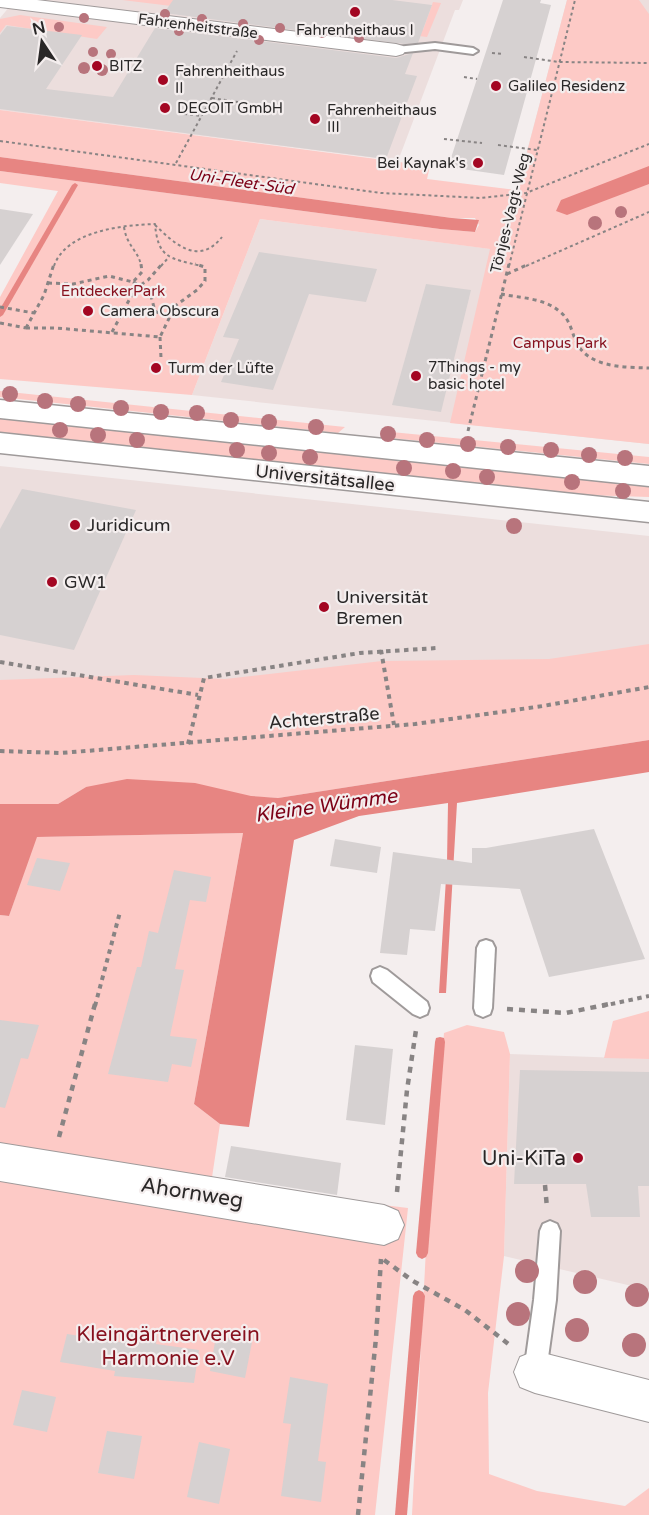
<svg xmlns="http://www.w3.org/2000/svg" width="649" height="1515" viewBox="0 0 649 1515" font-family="'Varela Round',sans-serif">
  <rect width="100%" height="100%" fill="#f4eeee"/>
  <g fill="#ecdedd">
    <path d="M15,0h448l-4,10h-4l-57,151 -398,-51v-92z"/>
    <path d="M567,0h82v444l-457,-49 68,-176 231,30 26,-60z"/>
    <path d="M0,466l649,70v142l-649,57z"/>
    <path d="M510,1054l139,5v231l-145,-34z"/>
  </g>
  <g fill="#fdcac6">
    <path d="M122,0h54l247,30 10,-28 8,1 -14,34z"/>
    <path d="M567,0h72l10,14v430l-199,-21 40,-174 -230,-30 -68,176 -192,-16v-82l58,-106 -58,-8v-12l440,58 35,3 4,-7 -4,-7h-23l-452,-61v-47l430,56 -3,13 90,11z"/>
    <path d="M20,15l87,12 -10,12 -91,-14 -6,8v-14z"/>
    <path d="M0,391l345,36 -7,6 -338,-36z"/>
    <path d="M0,416l649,68v13l-66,-2 -128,-13 -455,-48z"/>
    <path d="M381,431l268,26v7l-258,-26z"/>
    <path d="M649,644v96l-371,58 -192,-11 -28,17h-58v-124l134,-5 91,4 157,-18 167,-2z"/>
    <path d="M243,833l-49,271 26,20 -9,60 197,24 -33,307h-375v-600l9,1 27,-79z"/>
    <path d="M649,1011v48l-45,-1 9,-37z"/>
    <path d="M467,1025l37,7 6,22 -6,202 -16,137 1,81 48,17 88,15 24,-18v27h-237l14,-266 18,-216z"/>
  </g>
  <g fill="#e78582">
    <path d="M0,157l452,61 27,2 -4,12 -35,-3 -440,-58z"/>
    <path d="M649,166v18l-82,31 -11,-4 5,-11z"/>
    <path d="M649,740v32l-192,31 -11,190h-7l8,-131 1,-59 -89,13 -65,24 -45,287 -29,-3 -26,-20 49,-271 -206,4 -28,79 -9,-1v-111h58l28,-17 41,-8 68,4 56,13 27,2z"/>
  </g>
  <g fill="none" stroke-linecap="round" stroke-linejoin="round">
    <g fill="#e78582" fill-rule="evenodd">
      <path d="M75,183l3,2 -75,130 -3,2v-8l72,-124z"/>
      <path d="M440,1037l4,1 1,4 -17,211 -2,4 -4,2 -4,-2 -2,-4 19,-211 1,-4z"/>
      <path d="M419,1290l4,2 2,4 -18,219h-12l18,-219 2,-4z"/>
    </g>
  </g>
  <g fill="#d6d1d1">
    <path d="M173,0h219l40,5 -14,38 -14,1 -240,-31z"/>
    <path d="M503,0h38l-1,3 11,2 -47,170 -56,-8z"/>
    <path d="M7,26l75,9 -36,54 67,8 42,-69 241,30 17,-5 -8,21 12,2 -31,83 -386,-50v-74z"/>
    <path d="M0,209l33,5 -33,51z"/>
    <path d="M259,252l118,17 -11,33 -57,-8 -36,96 -52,-8 18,-43 -16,-2z"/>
    <path d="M426,284l45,6 -30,122 -49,-7z"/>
    <path d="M22,489l114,21 -62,140 -74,-15v-106z"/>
    <path d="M594,829l51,130 -96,18 -29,-88 -79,-5 -6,47 -25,-2 -3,26 -27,-2 13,-101 79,11v-15h14z"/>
    <path d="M335,839l46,8 -4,26 -47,-7z"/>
    <path d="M37,858l33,5 -10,28 -33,-6z"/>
    <path d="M174,870l37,7 -5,25 -16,-2 -15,69 9,1 -14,66 27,3 -6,28 -19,-3 -4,18 -60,-8 29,-107h4l8,-36 9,2z"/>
    <path d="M0,1020l39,5 -11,34 -7,-1 -16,50 -5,-1z"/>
    <path d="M355,1045l38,4 -8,76 -39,-5z"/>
    <path d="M520,1070l129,2v114h-11l2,31h-49l-5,-33h-72z"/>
    <path d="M231,1146l110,17 -4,32 -112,-18z"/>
    <path d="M122,1331l35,5 -1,8 43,6 -5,33 -80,-7 1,-5 -55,-9 7,-28 53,8z"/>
    <path d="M216,1336l36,6 -7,36 -35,-7z"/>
    <path d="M290,1377l38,7 -10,77 8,1 -5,40 -40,-6 10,-72 -8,-1z"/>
    <path d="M22,1390l34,7 -9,35 -34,-7z"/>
    <path d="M107,1431l35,5 -8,43 -36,-6z"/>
    <path d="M199,1442l31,7 -11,55 -32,-7z"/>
  </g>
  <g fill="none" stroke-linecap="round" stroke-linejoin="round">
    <g stroke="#9f9a9a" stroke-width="4">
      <g id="lane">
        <path d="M435,43l38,5 5,3 -5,3 -38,-5 -39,4 -5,-3 5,-3z"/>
        <path d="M486,940l6,2 3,6 -3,60 -2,6 -7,3 -7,-3 -2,-6 3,-60 3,-6z"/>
        <path d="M380,967l7,3 40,32 2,6 -2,6 -7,3 -7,-3 -40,-32 -2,-6 2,-6z"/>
        <path d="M550,1221l7,3 3,7 -4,69 -10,72 -3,8 -8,3 -8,-3 -3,-8 10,-72 6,-69 3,-7z"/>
      </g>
    </g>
    <g stroke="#9f9a9a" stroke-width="2">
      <g id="street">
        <path d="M0,0h37l359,44 7,2 3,4 -3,4 -7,2 -396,-49z"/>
        <path d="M0,1143l384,62 14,6 6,14 -6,14 -14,6 -384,-64z"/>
        <path d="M535,1351l114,29v42l-114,-29 -15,-6 -6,-15 6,-15z"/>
      </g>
    </g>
    <g stroke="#9f9a9a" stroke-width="3">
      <g id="primary">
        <path d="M0,400l649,66v20l-649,-68z"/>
        <path d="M0,433l649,69v20l-649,-69z"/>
      </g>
    </g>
    <g stroke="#888484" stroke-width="2" stroke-dasharray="3 3" stroke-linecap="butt">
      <path d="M492,53l11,1"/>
      <path d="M524,57l35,5 90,1"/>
      <path d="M226,70l26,4"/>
      <path d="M207,71l18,3"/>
      <path d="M464,77l13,2"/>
      <path d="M507,83l45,6"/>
      <path d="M212,98l26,4"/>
      <path d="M184,114l18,2"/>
      <path d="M444,139l38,4"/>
      <path d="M0,141l381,52 100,5 45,-5 123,-49"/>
      <path d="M498,145l39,5"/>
      <path d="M176,163l61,-112"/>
      <path d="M155,225c19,18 43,42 67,12"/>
      <path d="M124,227c3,20 15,24 17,39"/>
      <path d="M54,266c12,-35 68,-41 101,-42 3,35 15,34 46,42"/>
      <path d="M161,266l8,-9"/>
      <path d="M509,266l66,-266"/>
      <path d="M526,266l123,-54"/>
    </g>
    <g stroke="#888484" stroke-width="3" stroke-dasharray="4 4" stroke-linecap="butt">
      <path d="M507,274l22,-10"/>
      <path d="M48,283l25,1 36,-8 24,6 9,-10 -1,-8"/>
      <path d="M146,289l5,7 4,15 13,7"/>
      <path d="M501,294c19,4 43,4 58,17 10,7 12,18 16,28 11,29 48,28 74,29"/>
      <path d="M0,307l34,6"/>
      <path d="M0,323l26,5"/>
      <path d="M26,328h30l104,9 15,-31 22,-16 8,-9v-14l-10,-3"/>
      <path d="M26,328l18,-33 10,-31"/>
      <path d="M112,332l23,-43 13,-9 14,-16"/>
      <path d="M160,337l1,21"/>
      <path d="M468,431l41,-167"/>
    </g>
    <g stroke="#888484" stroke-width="4" stroke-dasharray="4.5 4.5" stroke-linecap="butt">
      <path d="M381,650l13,75"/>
      <path d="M0,662l198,33"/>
      <path d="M188,744l16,-66 156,-25 77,-5"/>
      <path d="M0,751l61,2 354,-29 128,-18 106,-19"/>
      <path d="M95,1006l25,-94"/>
      <path d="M602,1006l47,-10"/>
    </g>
    <g stroke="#888484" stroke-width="4.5" stroke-dasharray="6 6" stroke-linecap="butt">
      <path d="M507,1009l59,4 43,-9"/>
      <path d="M59,1137l36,-133"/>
      <path d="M545,1185l2,23"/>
      <path d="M397,1192l10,-102 9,-60"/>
      <path d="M384,1260l29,21 52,29 46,36"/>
      <path d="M358,1515l18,-177 5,-79"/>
    </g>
    <use href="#lane" fill="#fff" fill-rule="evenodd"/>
    <use href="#street" fill="#fff" fill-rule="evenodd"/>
    <use href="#primary" fill="#fff" fill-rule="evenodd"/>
    <path stroke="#888484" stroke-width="3" stroke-dasharray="4 4" stroke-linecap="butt" d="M133,282l13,7"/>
  </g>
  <g fill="#b8747c">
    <circle cx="165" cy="14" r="5"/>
    <circle cx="84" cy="18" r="5"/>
    <circle cx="202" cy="19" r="5"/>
    <circle cx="243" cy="24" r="5"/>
    <circle cx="59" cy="27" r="5"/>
    <circle cx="280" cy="28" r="5"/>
    <circle cx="179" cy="31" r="5"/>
    <circle cx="322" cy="33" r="5"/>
    <circle cx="359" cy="38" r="5"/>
    <circle cx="259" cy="40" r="5"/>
    <circle cx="93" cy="52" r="5"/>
    <circle cx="111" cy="54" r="5"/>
    <circle cx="84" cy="68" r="6"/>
    <circle cx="102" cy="70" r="6"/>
    <circle cx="621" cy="212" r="6"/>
    <circle cx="595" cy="223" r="7"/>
    <circle cx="10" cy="394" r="8"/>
    <circle cx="45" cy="401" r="8"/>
    <circle cx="78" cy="404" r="8"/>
    <circle cx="121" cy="408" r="8"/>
    <circle cx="161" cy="412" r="8"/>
    <circle cx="197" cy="413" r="8"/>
    <circle cx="231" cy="420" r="8"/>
    <circle cx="269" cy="422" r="8"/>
    <circle cx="316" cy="427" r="8"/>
    <circle cx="60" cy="430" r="8"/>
    <circle cx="388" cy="434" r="8"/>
    <circle cx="98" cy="435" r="8"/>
    <circle cx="137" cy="440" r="8"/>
    <circle cx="427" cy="440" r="8"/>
    <circle cx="468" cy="444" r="8"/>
    <circle cx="508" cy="447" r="8"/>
    <circle cx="237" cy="450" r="8"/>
    <circle cx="551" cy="450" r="8"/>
    <circle cx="269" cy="453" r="8"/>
    <circle cx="589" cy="455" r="8"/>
    <circle cx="310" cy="457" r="8"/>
    <circle cx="625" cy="458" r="8"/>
    <circle cx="404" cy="468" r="8"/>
    <circle cx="453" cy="471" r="8"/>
    <circle cx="487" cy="477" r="8"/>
    <circle cx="572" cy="482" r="8"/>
    <circle cx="623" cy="491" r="8"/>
    <circle cx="514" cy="526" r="8"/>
    <circle cx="527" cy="1271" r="12"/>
    <circle cx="585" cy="1282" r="12"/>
    <circle cx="637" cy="1295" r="12"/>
    <circle cx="518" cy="1314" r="12"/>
    <circle cx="577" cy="1330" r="12"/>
    <circle cx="634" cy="1345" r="12"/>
  </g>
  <g fill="#a30622" stroke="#f4eeee" stroke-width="2">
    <circle cx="355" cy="12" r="6"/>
    <circle cx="97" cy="66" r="6"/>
    <circle cx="163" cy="80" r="6"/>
    <circle cx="496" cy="86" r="6"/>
    <circle cx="165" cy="108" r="6"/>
    <circle cx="315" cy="119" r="6"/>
    <circle cx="478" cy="163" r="6"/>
    <circle cx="88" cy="311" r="6"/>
    <circle cx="156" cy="368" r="6"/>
    <circle cx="416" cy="376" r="6"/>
    <circle cx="75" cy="525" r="6"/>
    <circle cx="52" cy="582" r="6"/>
    <circle cx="324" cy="607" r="6"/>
    <circle cx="578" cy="1158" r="6"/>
  </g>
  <g text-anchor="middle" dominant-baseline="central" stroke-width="4.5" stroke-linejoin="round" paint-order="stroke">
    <g font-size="15" fill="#292727" stroke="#f4eeee">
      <text transform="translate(198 26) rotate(7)">Fahrenheitstraße</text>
      <text transform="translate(510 213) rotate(-76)">Tönjes-Vagt-Weg</text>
    </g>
    <g font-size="15" fill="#292727" stroke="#f4eeee" text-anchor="start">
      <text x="355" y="30" text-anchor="middle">Fahrenheithaus I</text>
      <text x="109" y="66">BITZ</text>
      <text x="175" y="71">Fahrenheithaus<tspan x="175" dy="17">II</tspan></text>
      <text x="508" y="86">Galileo Residenz</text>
      <text x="177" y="108">DECOIT GmbH</text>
      <text x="327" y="110">Fahrenheithaus<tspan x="327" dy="17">III</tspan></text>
      <text x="466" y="163" text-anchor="end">Bei Kaynak's</text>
      <text x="100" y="311">Camera Obscura</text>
      <text x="428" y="367">7Things - my<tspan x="428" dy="17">basic hotel</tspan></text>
      <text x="168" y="368">Turm der Lüfte</text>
    </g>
    <g font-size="15" fill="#87111e" stroke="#f4eeee">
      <text x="113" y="291">EntdeckerPark</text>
      <text x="560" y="343">Campus Park</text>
    </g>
    <g font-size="16" font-style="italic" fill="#7c0016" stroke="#f4eeee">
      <text transform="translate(241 182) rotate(8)">Uni-Fleet-Süd</text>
    </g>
    <g font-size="18" fill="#292727" stroke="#f4eeee">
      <text transform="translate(325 478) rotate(6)">Universitätsallee</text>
      <text transform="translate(324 718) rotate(-5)">Achterstraße</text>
    </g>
    <g font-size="18" fill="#292727" stroke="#f4eeee" text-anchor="start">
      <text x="87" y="525">Juridicum</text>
      <text x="64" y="582">GW1</text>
      <text x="336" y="597">Universität<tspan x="336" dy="21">Bremen</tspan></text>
    </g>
    <g font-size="20" font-style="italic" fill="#7c0016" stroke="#f4eeee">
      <text transform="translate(326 806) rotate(-8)">Kleine Wümme</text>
    </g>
    <g font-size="21" fill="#292727" stroke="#f4eeee" text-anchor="end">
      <text x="566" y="1158">Uni-KiTa</text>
    </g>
    <g font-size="21" fill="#292727" stroke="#f4eeee">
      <text transform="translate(192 1193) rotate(9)">Ahornweg</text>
    </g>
    <g font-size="21" fill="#87111e" stroke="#f4eeee">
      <text x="168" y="1334">Kleingärtnerverein<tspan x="168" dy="24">Harmonie e.V</tspan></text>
    </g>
  </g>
  <g transform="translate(42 42) rotate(347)" stroke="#f4eeee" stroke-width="4.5" paint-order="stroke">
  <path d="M0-4.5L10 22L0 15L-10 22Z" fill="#292727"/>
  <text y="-9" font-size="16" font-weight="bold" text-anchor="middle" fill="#292727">N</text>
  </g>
</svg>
